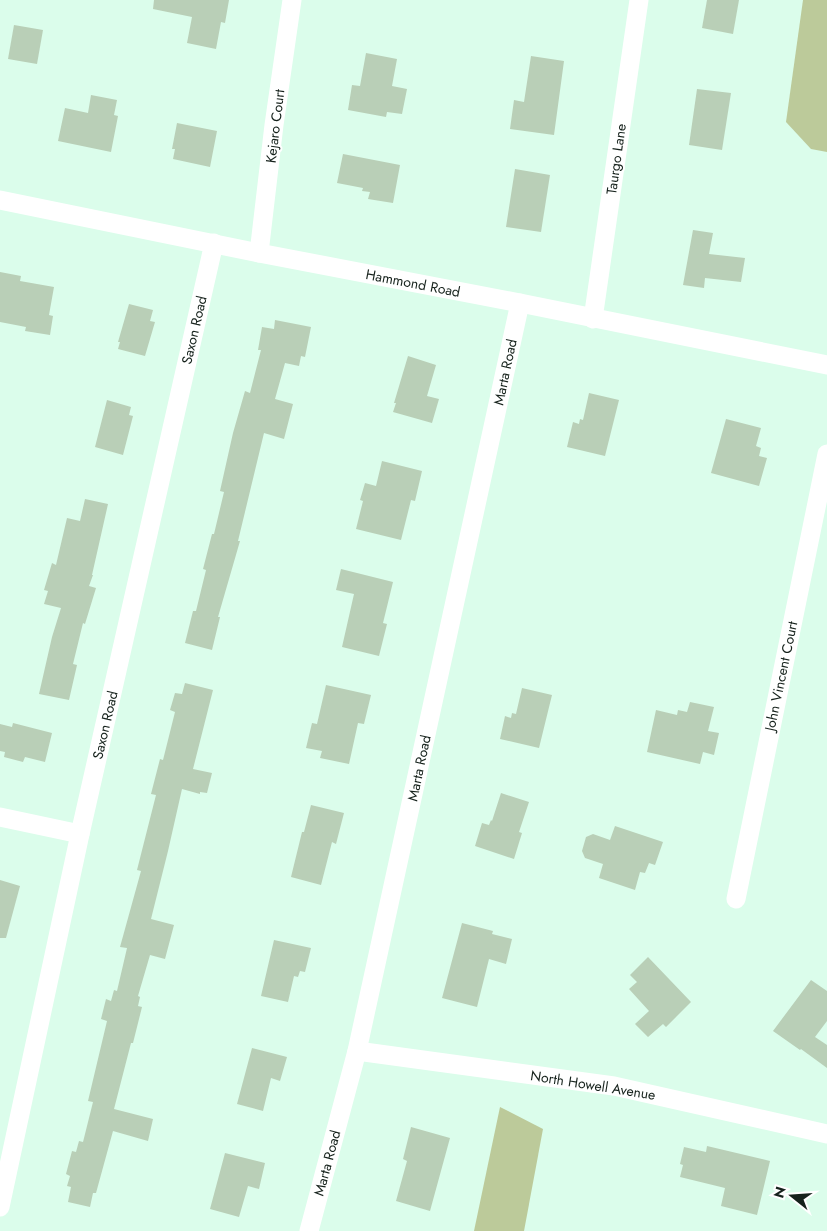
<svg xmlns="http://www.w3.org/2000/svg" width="827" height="1231" viewBox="0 0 827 1231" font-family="Jost,sans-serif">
  <rect width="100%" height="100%" fill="#dbfdeb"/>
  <g fill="#bcca9a">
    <path d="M803,0h24v152l-16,-3 -25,-27z"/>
    <path d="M500,1107l43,22 -19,102h-50z"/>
  </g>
  <g fill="#b9cfb7">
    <path d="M154,0h75l-4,23 -4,-1 -5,27 -29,-6 5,-26 -39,-8z"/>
    <path d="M707,0h32l-6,34 -31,-6z"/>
    <path d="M14,25l29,5 -6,34 -29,-5z"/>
    <path d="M366,53l31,6 -5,27 15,3 -5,25 -15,-2 -1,5 -38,-7 4,-25 8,1z"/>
    <path d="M531,56l33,5 -10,74 -44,-6 4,-29 10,2z"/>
    <path d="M697,89l34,4 -9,57 -33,-5z"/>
    <path d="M91,95l26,5 -3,15 4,1 -7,36 -53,-11 7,-33 23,5z"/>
    <path d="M177,123l40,8 -7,36 -37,-8 2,-10h-3z"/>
    <path d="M343,154l57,11 -7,38 -25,-4 2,-7 -8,-1 1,-3 -26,-5z"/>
    <path d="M515,169l35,6 -9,57 -35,-5z"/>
    <path d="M693,230l20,3 -4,21 36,4 -4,24 -36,-4 -1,10 -21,-3z"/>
    <path d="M0,272l21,4 -1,5 34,6 -5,28 4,1 -3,19 -25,-4 1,-4 -26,-5z"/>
    <path d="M129,304l24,6 -3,11 5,1 -10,34 -27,-7 2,-7h-2z"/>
    <path d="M275,320l36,7 -6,30 -4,-1 -2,10 -14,-3 -10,36 18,5 -9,35 -20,-6 -26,108h2l-22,76h2l-8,33 -27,-7 8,-32h3l10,-41 -3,-1 9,-35h2l10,-42 -4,-1 13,-58 12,-42 5,2 11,-43h-3l4,-23 12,2z"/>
    <path d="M408,356l28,9 -9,31 12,3 -7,24 -39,-11 3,-9h-2z"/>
    <path d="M589,393l30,7 -14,56 -38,-9 6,-25 6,2 1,-5 3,1z"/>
    <path d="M107,400l24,7 -2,8 4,1 -10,39 -28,-8z"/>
    <path d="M726,419l35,9 -5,18 5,2 -2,8 8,2 -8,28 -48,-13z"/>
    <path d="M382,461l40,10 -7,30 -4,-1 -10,40 -45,-11 7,-28 -3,-1 5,-17 11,3z"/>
    <path d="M85,499l23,5 -16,71h1l-4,11 7,2 -11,36 -2,-1 -10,41 4,1 -8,35 -30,-6 13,-57 9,-29 -17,-4 4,-13 -4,-1 8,-27 4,2 11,-47 13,3z"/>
    <path d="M341,569l52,13 -10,41 4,1 -8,32 -37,-9 12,-53 -18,-4z"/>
    <path d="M185,683l28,7 -20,79 19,4 -5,20 -7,-1v2l-18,-5 -14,62 -17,68 23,6 -9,34 -15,-4 -12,41 2,1 -2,9 4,1 -9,36h-2l-17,66 39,10 -5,22 -35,-10 -17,62h-3l-3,14 -22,-5 3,-15 -4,-1 3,-10 -4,-2 6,-23 4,1 3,-11 4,1 10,-40 -5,-1 19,-80 -6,-2 5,-20 5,2 3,-11 3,1 10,-43 -7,-1 21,-76 -4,-1 19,-75 -5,-1 9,-35 3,1 12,-48 -5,-2 5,-17 7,1z"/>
    <path d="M326,685l45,10 -7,29 -6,-1 -9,41 -29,-6 2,-7 -16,-3 6,-25 5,1z"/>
    <path d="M522,688l30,7 -13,53 -39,-9 5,-23 6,2 1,-5 4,1z"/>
    <path d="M690,702l24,5 -6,24 11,2 -5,22 -11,-3 -3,12 -53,-12 9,-42 21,5 1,-5 9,2z"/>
    <path d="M13,723l39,10 -7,29 -20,-5 -2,5 -19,-5 1,-5 -5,-1v-27l12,3z"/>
    <path d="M501,793l28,9 -10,30 3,1 -8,26 -39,-13 7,-23 7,2 2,-5 1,1z"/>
    <path d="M311,805l33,8 -8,31 -4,-2 -11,43 -30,-8 11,-45h2z"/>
    <path d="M615,826l48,16 -8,23 -6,-2 -4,10 -5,-1 -5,18 -36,-12 4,-14 -18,-6 -3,-7 4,-14 7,-3 17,6z"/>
    <path d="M0,880l20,6 -14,52h-6z"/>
    <path d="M462,923l31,8 -1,3 20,5 -6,25 -17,-5 -12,48 -35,-9z"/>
    <path d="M274,940l37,8 -6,24 -5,-1 -2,6 -4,-1 -6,26 -27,-6z"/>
    <path d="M648,957l43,45 -25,25 -3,-3 -15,13 -13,-13 14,-13 -20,-22 8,-7 -7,-7z"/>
    <path d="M811,980l16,11v30l-12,16 12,8v23l-26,-19 -1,1 -27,-19z"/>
    <path d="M252,1048l35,9 -7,24 -9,-3 -8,33 -26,-7z"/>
    <path d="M411,1127l39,11 -20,73 -34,-10 11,-40 -4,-2z"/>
    <path d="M707,1146l63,15 -13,54 -36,-9 4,-18 -45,-11 3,-12 -3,-1 4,-17 22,5z"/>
    <path d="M225,1153l40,10 -6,26 -11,-3 -9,31 -29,-8z"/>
  </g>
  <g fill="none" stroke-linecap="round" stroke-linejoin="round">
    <g stroke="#fff" stroke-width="19">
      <path d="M0,200l259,53 261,50 307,62"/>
      <path d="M259,253l15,-128 18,-125"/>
      <path d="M593,319l46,-319"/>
      <path d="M0,817l80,17"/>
      <path d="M736,899l91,-445"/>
      <path d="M357,1051l257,35 213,48"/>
      <path d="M0,1207l80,-373 134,-591"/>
      <path d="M309,1231l48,-180 163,-748"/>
    </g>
  </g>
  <g text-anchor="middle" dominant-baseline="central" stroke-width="4" stroke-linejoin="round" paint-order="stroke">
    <g font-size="14" fill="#16221c" stroke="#fff">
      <text transform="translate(275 126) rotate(-83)">Kejaro Court</text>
      <text transform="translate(616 159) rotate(-82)">Taurgo Lane</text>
      <text transform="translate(413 283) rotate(11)">Hammond Road</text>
      <text transform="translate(194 330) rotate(-77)">Saxon Road</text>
      <text transform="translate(505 372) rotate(-78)">Marta Road</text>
      <text transform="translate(781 676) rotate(-78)">John Vincent Court</text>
      <text transform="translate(105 725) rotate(-77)">Saxon Road</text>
      <text transform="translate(419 768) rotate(-78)">Marta Road</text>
      <text transform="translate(593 1085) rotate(9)">North Howell Avenue</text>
      <text transform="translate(327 1163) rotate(-75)">Marta Road</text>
    </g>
  </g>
  <g transform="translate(792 1196) rotate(287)" stroke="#ffffff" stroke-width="4" paint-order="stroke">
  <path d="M0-4L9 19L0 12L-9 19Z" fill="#16221c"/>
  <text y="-8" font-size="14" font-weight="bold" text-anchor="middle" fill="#16221c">N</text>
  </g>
</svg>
